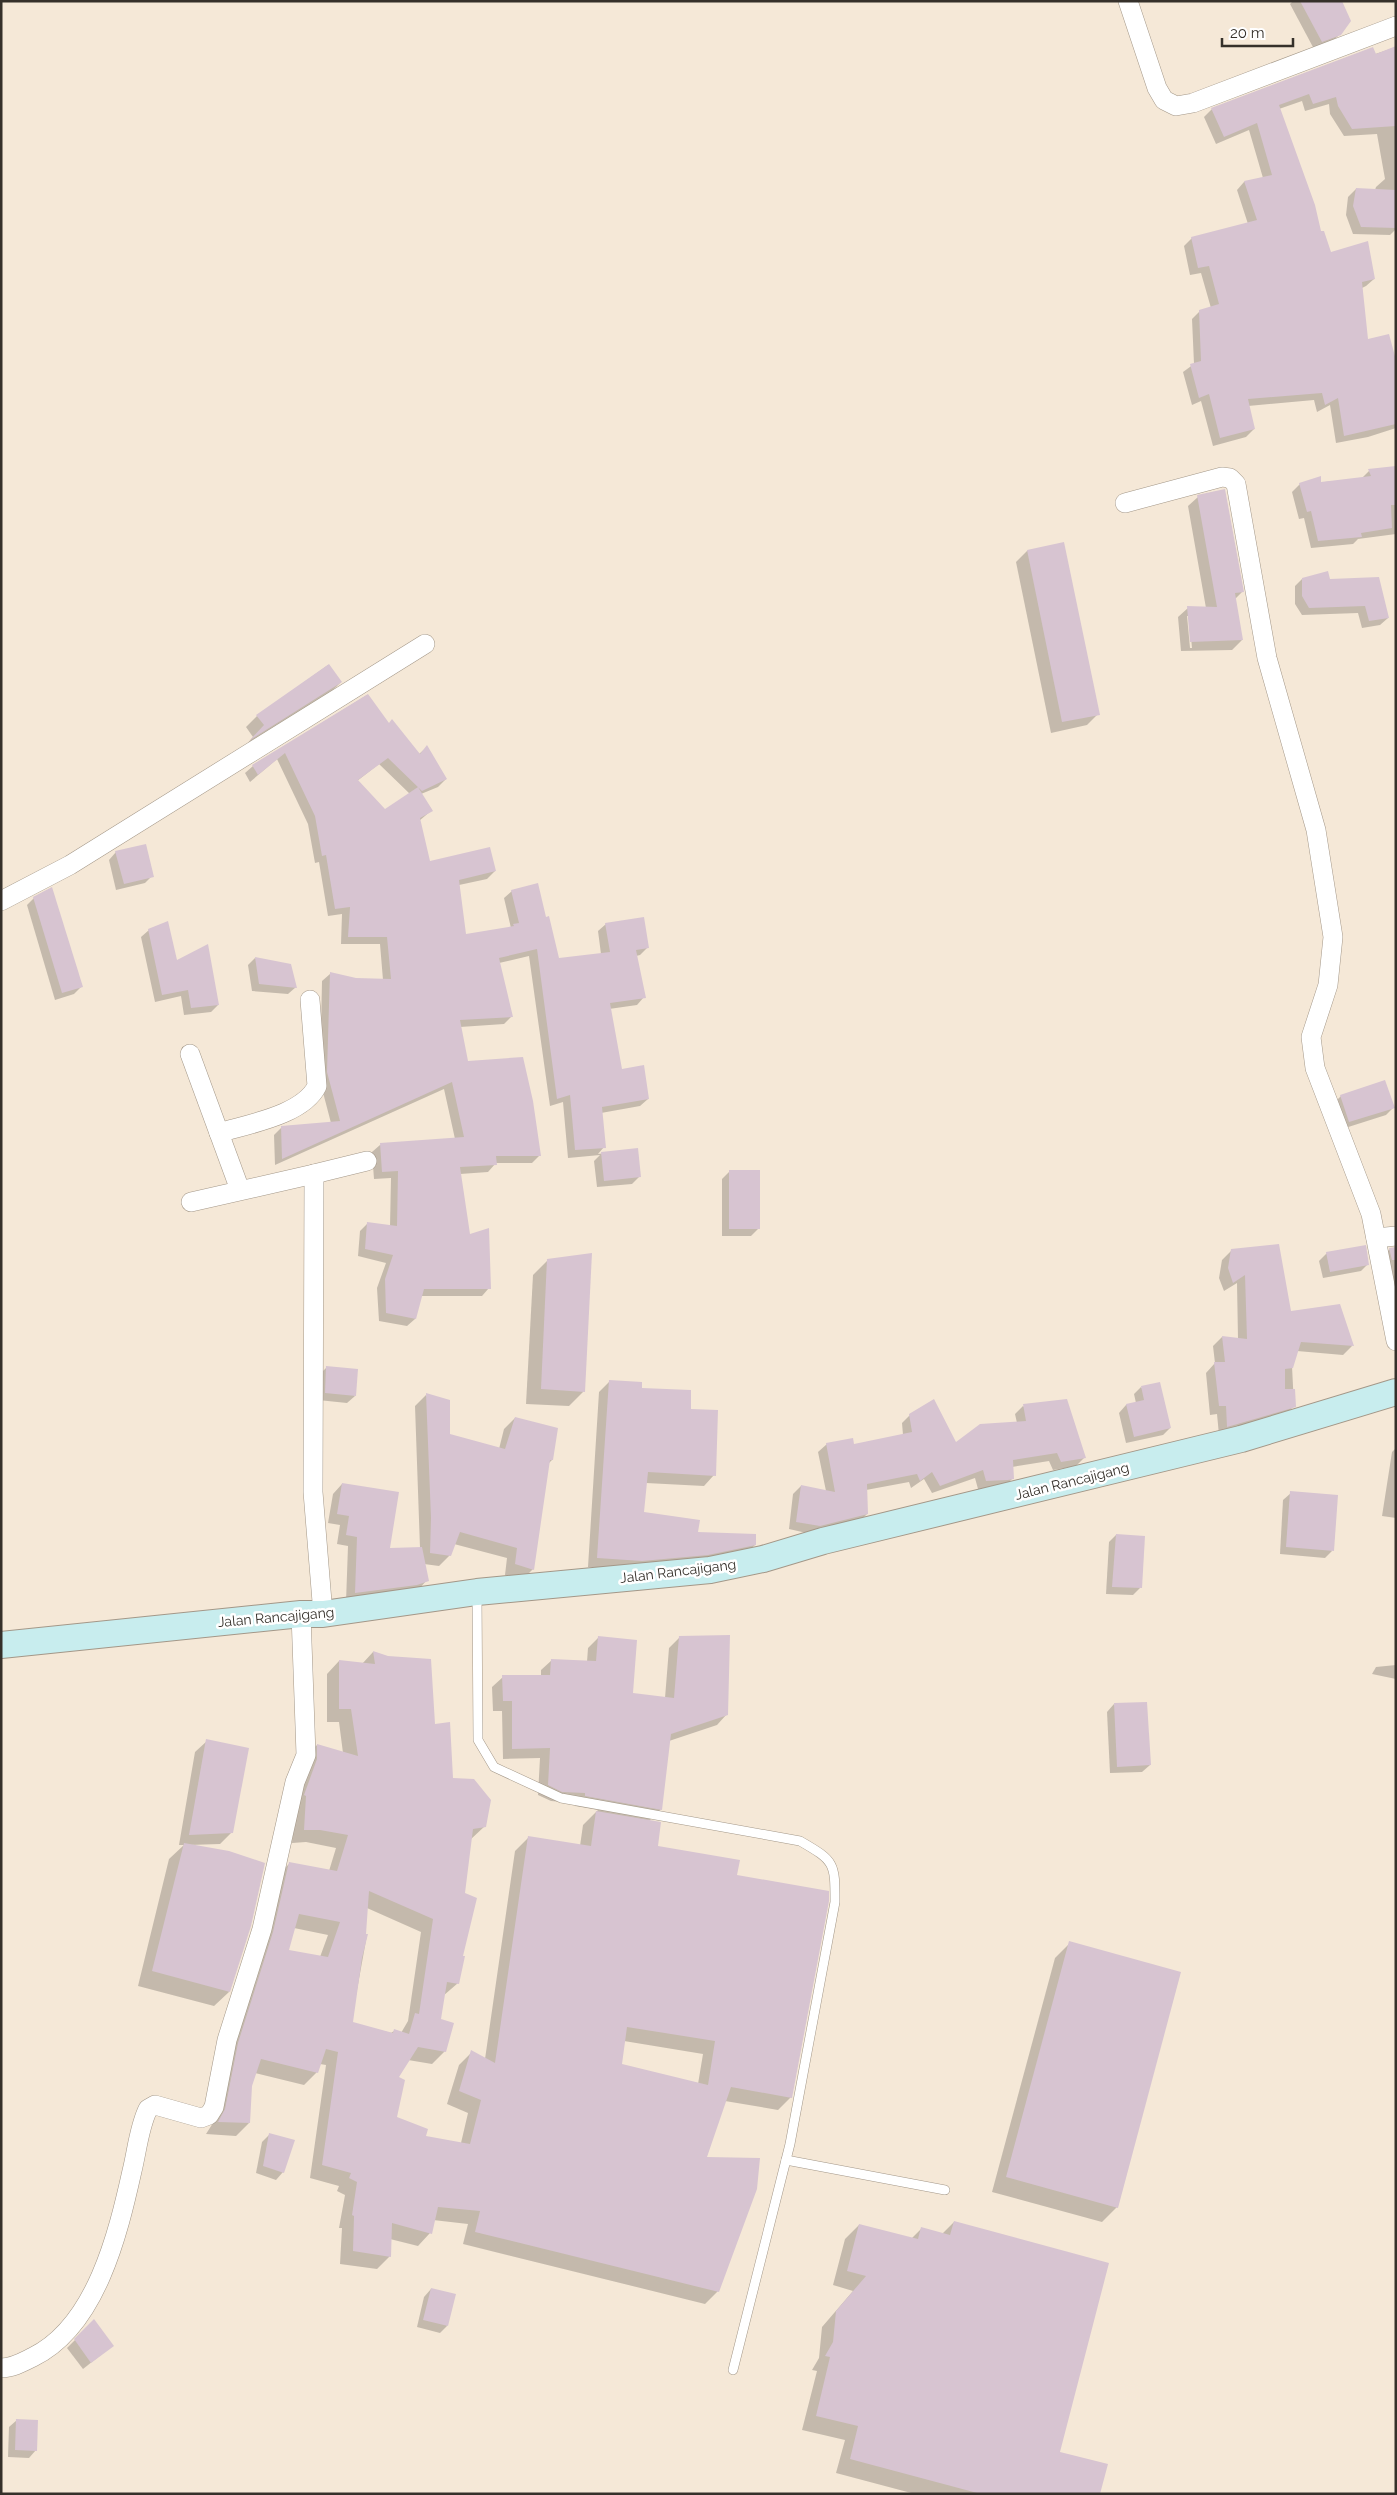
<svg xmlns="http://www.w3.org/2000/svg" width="1397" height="2495" viewBox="0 0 1397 2495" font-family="Raleway,sans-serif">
  <rect width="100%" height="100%" fill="#f5e8d7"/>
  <g fill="#0003" fill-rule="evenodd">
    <path d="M1293,1h48l-1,33 -8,8 -18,7 -24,-45z"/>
    <path d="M1396,47v182l-6,6 -37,-1 -7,-19 2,-18 8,-8 19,1 1,-3 9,-8 -8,-45 -33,2 -14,-22 -1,-10 -24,7 -3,-10 -23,8 41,124 10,20 44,26 -8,7 -4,2 4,53 30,25v62l-28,9 -32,6 -6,-38 -13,7 -3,-12 -66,6 6,23 -8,8 -33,9 -12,-45 -9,4 -9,-33 11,-8 -2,-45 8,-8 11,-3 -10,-35 -11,2 -6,-29 8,-8 56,-14 -11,-34 7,-8 19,-4 -14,-48 -33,14 -12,-27 8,-8z"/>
    <path d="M1396,467v67l-38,5 -5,5 -42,4 -7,-30 -5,1 -7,-27 8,-8 61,-5 8,-8z"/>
    <path d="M1198,497l44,95 -7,7 7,41 -10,10 -51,1 -3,-34 10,-9h18l-18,-102zM1187,616h2l3,32h-2z"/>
    <path d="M1063,544l35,170 -11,11 -36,8 -35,-171 11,-11z"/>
    <path d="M1302,579l27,2 59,37 -8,7 -18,3 -4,-15 -56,2 -7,-11v-18z"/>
    <path d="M328,665l13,17 -11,11 -85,53 8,-9 -7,-10 11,-11z"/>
    <path d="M367,695l21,30 31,29 8,-7 19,32 -8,8 -17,7 11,16 -13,11 10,42 66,8 -8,8 -28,6 6,51 46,-8 -7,-30 8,-7 33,27 13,41 43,-5 -3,-23 8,-7 41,24 -7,7 -4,1 8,41 -7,8 -28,4 12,61 27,29 -8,7 -39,7 3,34 -6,7 39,-5 3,27 -8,8 -35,3 -3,-26 6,-6 -32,3 -5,-56 -13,4 -21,-150 -30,7 13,53 -8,8 -44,3 7,35 73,93 -8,8h-36l-8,9 -28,2 9,61 20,53 -7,8h-62l-5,23 -8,7 -28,-5 -2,-33 9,-25 -28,-7 2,-25 7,-7 23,3 1,-49 -17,1 -2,-27 8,-7 75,-6 -11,-50 -169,76 -1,-30 8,-8 49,-4 -11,-42 2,-100 8,-7 26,5 27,1 -3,-36h-39l1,-30 -14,2 -9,-54 -4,1 -7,-39 -31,-65 -27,23 -5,-9 8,-7zM379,764l31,30 -25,17 -28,-30z"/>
    <path d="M116,852l36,24 -7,7 -29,7 -7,-30z"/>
    <path d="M34,898l47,89 -7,7 -19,6 -28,-95z"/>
    <path d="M149,930l69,75 -7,7 -27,3 -3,-19 -26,6 -14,-65z"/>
    <path d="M255,958l41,29 -8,7 -36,-3 -4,-26z"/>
    <path d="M1341,1096l52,12 -7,7 -44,14 -8,-26z"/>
    <path d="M730,1171l28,58 -7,7h-29v-57z"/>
    <path d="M1396,1248v62l-16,-51 10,-10z"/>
    <path d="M1232,1250l58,62 49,-6 13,40 -9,9 -46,-4 -5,15 2,40 -9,9 -66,20 -2,-21 -7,1 -4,-42 9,-10 -2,-17 9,-9 16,2 -1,-56 -13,8 -5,-13 3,-18z"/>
    <path d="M1327,1253l41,11 -7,7 -38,7 -4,-17z"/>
    <path d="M548,1260l36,131 -15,15 -43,-2 7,-129z"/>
    <path d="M326,1368l29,28 -8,7 -29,-3 1,-25z"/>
    <path d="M609,1382l32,7 48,21 25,65 -10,11 -58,-3 -3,30 54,20 58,12 -11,10 -113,16 -43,-4 11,-175z"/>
    <path d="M1141,1387l29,41 -7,7 -37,8 -7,-30 7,-8 10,-2 -2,-9z"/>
    <path d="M426,1395l23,40 50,14 5,-20 11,-11 37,42 -4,4 -15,105 -11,11 -17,-5 2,-17 -53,-14 -4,11 -11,11 -15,-2 3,16 -9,10 -72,12 2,-56 -11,-2 3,-19 -12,-2 5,-29 9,-10 47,65 31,-1 -5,-142z"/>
    <path d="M1023,1406l61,52 -8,8 -23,4 -4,-9 -37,6v12l-8,8 -5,1 -21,1 -3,-11 -43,15 -8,-14 -13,9 -2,-6 -43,8 1,24 -8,8 -48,12 -22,-5 4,-35 8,-8 25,5 -8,-39 9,-8 26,1 50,-10 -1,-12 8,-8 45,29 62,-21 -2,-9z"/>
    <path d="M1396,1448v70l-14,-2 10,-64z"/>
    <path d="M1291,1493l41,58 -7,7 -45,-4 3,-54z"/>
    <path d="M1116,1535l24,53 -7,7 -27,-1 3,-52z"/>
    <path d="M598,1638l33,57 34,3 4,-50 10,-10 48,76 -10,11 -48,16 -8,68 -12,12 8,26 79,29 55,221 -13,13 -53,-9 -19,57 12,133 -13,13 -242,-60 5,-20 -35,-4 -3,13 -12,13 -28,-7v17l-13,13 -37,-5 2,-36h-3l6,-33 -8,-4 2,-5 -29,-8 16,-113 -6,-1 -3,8 -13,13 -49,-12 -4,13 -2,37 -13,13 -30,-2 7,-11 63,-246 13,-13 40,7 7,-23 -30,-6 -14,1 2,-34 10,-51 13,-13 26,8 -4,-31h-12v-48l12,-13 23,3 11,-12 14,5 47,68 18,54 33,47 -15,14 -7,54 -5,89 -15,13 -4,24 6,31 -13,13 -24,-4 -11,17 -2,40 29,20 37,6 7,-30 -21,-9 12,-39 13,-13 13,7 30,-208 13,-13 52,8 3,-21 15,-15 -23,-4v-3l-24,-2 -13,-6 2,-37 -37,1 -1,-48h-9l-1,-24 11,-10 38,-1v-6l11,-10 35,2 1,-14zM367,1908l54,24 -13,89 -7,12 -7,-2 -3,2 -40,-10 16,-88h-2zM294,1928l34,7 -8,22 -33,-6zM624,2041l79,13 -5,30 -77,-19z"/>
    <path d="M1396,1665v14l-24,-5 4,-7z"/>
    <path d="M1114,1704l36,61 -8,7 -32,1 -3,-61z"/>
    <path d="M207,1741l24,92 -11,11 -31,1 40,147 -15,14 -76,-20 31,-127 15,-14h-5l16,-93z"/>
    <path d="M1070,1943l47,264 -15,15 -110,-30 63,-234z"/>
    <path d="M269,2135l14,37 -7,8 -20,-7 6,-31z"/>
    <path d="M954,2222l105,231 40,41h-184l-79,-21 9,-33 -43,-10 15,-59 -5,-1 7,-12 3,-31 31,-36 -20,-6 12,-46 14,-14 52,14 11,-11 20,6z"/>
    <path d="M431,2289l16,37 -7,7 -23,-6 7,-30z"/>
    <path d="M94,2321l18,25 -29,23 -16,-21z"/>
    <path d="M17,2420l19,30 -7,8 -21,-1 1,-30z"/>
  </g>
  <g fill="#d7c4d1" fill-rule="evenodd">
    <path d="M1300,1h42l9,20 -10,14 -19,7z"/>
    <path d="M1396,46v80l-44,3 -14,-23 -2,-9 -23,7 -4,-10 -30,11 36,100 6,26h3l7,21 37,-11 7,38 -13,3 6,57 21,-5 7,26v64l-52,12 -6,-38 -13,7 -3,-12 -74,6 7,30 -35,9 -11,-44 -10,4 -9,-34 11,-3 -2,-51 20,-6 -10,-38 -11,2 -7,-31 66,-17 -13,-39 28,-6 -15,-52 -33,14 -13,-29 162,-61 3,7z"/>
    <path d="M1356,188l40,2v38l-35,-1 -8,-21z"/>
    <path d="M1396,466v39h-5l1,23 -31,5 1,4 -44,4 -7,-30 -4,1 -8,-29 22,-7v6l50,-6 -3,-7z"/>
    <path d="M1225,489l19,103 -9,1 8,47 -53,2 -3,-36 30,1 -20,-112z"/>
    <path d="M1064,542l36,173 -38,7 -35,-172z"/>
    <path d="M1328,571l2,8 49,-2 10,41 -20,3 -4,-15 -56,2 -7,-12v-18z"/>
    <path d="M329,664l13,18 -92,58 14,-15 -8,-10z"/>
    <path d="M368,694l21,29 3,-4 28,35 7,-9 20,34 -25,12 -34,-33 -30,22 27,29 33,-22 15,24 -13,7 10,43 60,-14 6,24 -37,9 7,54 48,-8 -1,-2 6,-1 -8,-33 27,-7 8,34 3,-1 10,42 51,-6 -5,-29 39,-6 5,31 -13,2 10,48 -36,5 12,66 22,-4 5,34 -47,8 4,41 -31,2 -5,-55 -13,4 -20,-150 -38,9 14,59 -53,3 8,41 55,-4 10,44 8,55h-45l1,9 -37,2 10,67 19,-6 2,61h-67l-8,30 -30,-6 -1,-34 8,-24 -28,-6 2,-27 30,4 1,-55 -16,1 -2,-29 84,-6 -12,-55 -170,77 -1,-33 59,-5 -13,-49 3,-100 26,6 35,1 -4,-42h-39l2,-30 -15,2 -9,-54 -4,1 -7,-40 -30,-63 -27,22 -6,-10z"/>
    <path d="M146,844l8,33 -30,7 -9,-33z"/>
    <path d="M52,887l31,100 -21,6 -29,-96z"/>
    <path d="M168,921l9,39 31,-16 11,61 -28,3 -3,-18 -26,5 -14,-66z"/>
    <path d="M255,957l36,7 6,24 -38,-4z"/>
    <path d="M1385,1080l10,28 -46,14 -9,-27z"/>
    <path d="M638,1148l3,29 -37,4 -3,-29z"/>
    <rect x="729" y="1170" width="31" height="59"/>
    <path d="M1279,1244l12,67 49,-7 14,42 -53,-4 -8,26 -8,1v20h10l1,18 -69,20 -1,-21h-7l-5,-44h11l-3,-26 25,3 -2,-64 -12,8 -5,-15 3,-19z"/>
    <path d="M1366,1245l3,20 -39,7 -4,-20z"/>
    <path d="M1396,1247v13h-4l-3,-12z"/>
    <path d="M592,1253l-7,139 -44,-3 6,-130z"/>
    <path d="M326,1366l32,3 -2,27 -31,-3z"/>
    <path d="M609,1380l33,2v6l49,2v19l27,1 -2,66 -68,-4 -4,40 56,8 -2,12 58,2v11l-48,10 -66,6 -45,-3z"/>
    <path d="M1160,1382l11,46 -37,9 -8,-33 18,-4 -3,-14z"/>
    <path d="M426,1393l24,7v34l55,15 10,-32 43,11 -5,32h-3l-16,110 -19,-6 2,-16 -57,-16 -9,24 -21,-3 1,-35z"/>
    <path d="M934,1399l22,43 24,-18 46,-3 -3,-17 44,-5 19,59 -25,4 -4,-9 -44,7 1,19 -6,1 -22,1 -3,-11 -43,16 -8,-14 -12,9 -3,-7 -50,10 1,30 -48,12 -24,-4 5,-37 34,7 -9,-49 27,-5 1,6 58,-12 -3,-18z"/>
    <path d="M342,1483l57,9 -9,56 32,-1 7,34 -12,4 -62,8 2,-56 -11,-2 3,-19 -12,-2z"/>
    <path d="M1290,1491l48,4 -4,56 -48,-4z"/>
    <path d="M1116,1534l29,2 -3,52 -30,-1z"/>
    <path d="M730,1635l-2,80 -57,19 -9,76 -77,-14v-3l-23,-1 -14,-7 2,-37 -38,1v-48h-9l-1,-26h48l1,-16 45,2 2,-25 39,4 -4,53 41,5 5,-62z"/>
    <path d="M373,1651l15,5 43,3 4,65 15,-2 3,56 21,1 17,21 -5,27 -13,2 -8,64 12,5 -14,58h2l-6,28 -12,-2 -6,37 13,4 -8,29 -28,-5 -19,30 6,3 -8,37 31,12 -2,7 44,8 11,-44 -22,-9 12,-41 24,13 33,-227 63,10 5,-35 65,11 -3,24 82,14 -3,15 92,16v10l-37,197 -61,-11 -24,70 53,1 -3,31 -38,103 -244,-60 5,-21 -42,-4 -6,27 -40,-11 -1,34 -38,-6 1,-35 -2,-1 5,-33 -8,-4 2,-5 -29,-8 16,-113 -12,-3 -8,24 -57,-14 -9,27 -2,37 -32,-1 7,-13 13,-66 35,-111 16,-70 48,9 11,-36 -28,-5h-16l2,-34 -2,-1 13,-36v-15l41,12 -7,-47h-12v-49l36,4zM369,1891l64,28 -14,95 -4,-1 -6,21 -15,-5 -1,4 -40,-11 9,-64 6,-24h-2zM299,1914l41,8 -12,35 -39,-7zM627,2027l88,14 -7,44 -86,-21z"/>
    <path d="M1147,1702l4,63 -34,2 -3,-64z"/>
    <path d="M206,1739l43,9 -16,85 -44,2z"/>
    <path d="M184,1843l45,8 36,12 -14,63 -21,66 -78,-21z"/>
    <path d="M1069,1941l112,31 -63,236 -112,-31z"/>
    <path d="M269,2133l26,7 -11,33 -21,-7z"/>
    <path d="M954,2221l155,42 -49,189 48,12 -8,30h-119l-131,-35 8,-33 -42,-10 14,-59 -5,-1 8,-14 3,-31 30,-35 -19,-5 12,-47 59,15 3,-12 29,8z"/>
    <path d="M431,2288l25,6 -8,32 -25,-6z"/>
    <path d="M94,2319l20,27 -23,17 -17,-24z"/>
    <path d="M16,2419l22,1 -1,31 -22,-1z"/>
  </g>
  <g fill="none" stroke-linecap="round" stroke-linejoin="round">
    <g stroke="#a39788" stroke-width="10">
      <g id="service">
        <path d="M477,1595l1,145 16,27 67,31 239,43c35,20 35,22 35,61l-45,242 -57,226"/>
        <path d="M786,2160l159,30"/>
      </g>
    </g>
    <g stroke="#a39788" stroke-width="20">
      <g id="minor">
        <path d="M1128,1l29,87 7,12 12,6 17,-3 203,-77"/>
        <path d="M1125,503l97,-26 8,1 6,6 31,174 49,172 17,107 -5,48 -17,52 4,31 56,146 25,127"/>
        <path d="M1,901l69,-36 355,-221"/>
        <path d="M190,1054l50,136"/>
        <path d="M219,1133c29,-9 84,-18 98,-47l-7,-86"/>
        <path d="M191,1202l123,-28"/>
        <path d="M1376,1238l20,-2"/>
        <path d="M323,1614l-10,-122 1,-318 53,-13"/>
        <path d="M1,2368c12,0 22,-6 32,-11 63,-31 85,-123 99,-186 5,-20 7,-44 16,-62l7,-4 46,13 8,-3 5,-8 13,-67 35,-111 33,-147 11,-27 -5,-141"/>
      </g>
    </g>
    <g stroke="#a39788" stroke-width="28">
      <path id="secondary" d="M1,1645l300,-31h22l154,-22 233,-22 53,-11 60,-18 418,-102 155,-47"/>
    </g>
    <use href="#service" stroke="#fff" stroke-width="9"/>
    <use href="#minor" stroke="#fff" stroke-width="19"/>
    <use href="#secondary" stroke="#c8edee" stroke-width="26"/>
  </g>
  <g text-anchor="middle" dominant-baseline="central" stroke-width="5" stroke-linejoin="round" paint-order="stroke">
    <g font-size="14" fill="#35302a" stroke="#fff">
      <text transform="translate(1072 1481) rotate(-14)">Jalan Rancajigang</text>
      <text transform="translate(678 1571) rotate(-7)">Jalan Rancajigang</text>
      <text transform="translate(276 1617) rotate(-5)">Jalan Rancajigang</text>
    </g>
  </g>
  <rect width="1397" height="2495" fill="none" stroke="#35302a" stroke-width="5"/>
  <path d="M1222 38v8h71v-8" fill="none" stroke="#35302a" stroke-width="2.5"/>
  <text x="1230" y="38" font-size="15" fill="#35302a" stroke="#ffffff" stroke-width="4" paint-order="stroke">20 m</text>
</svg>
